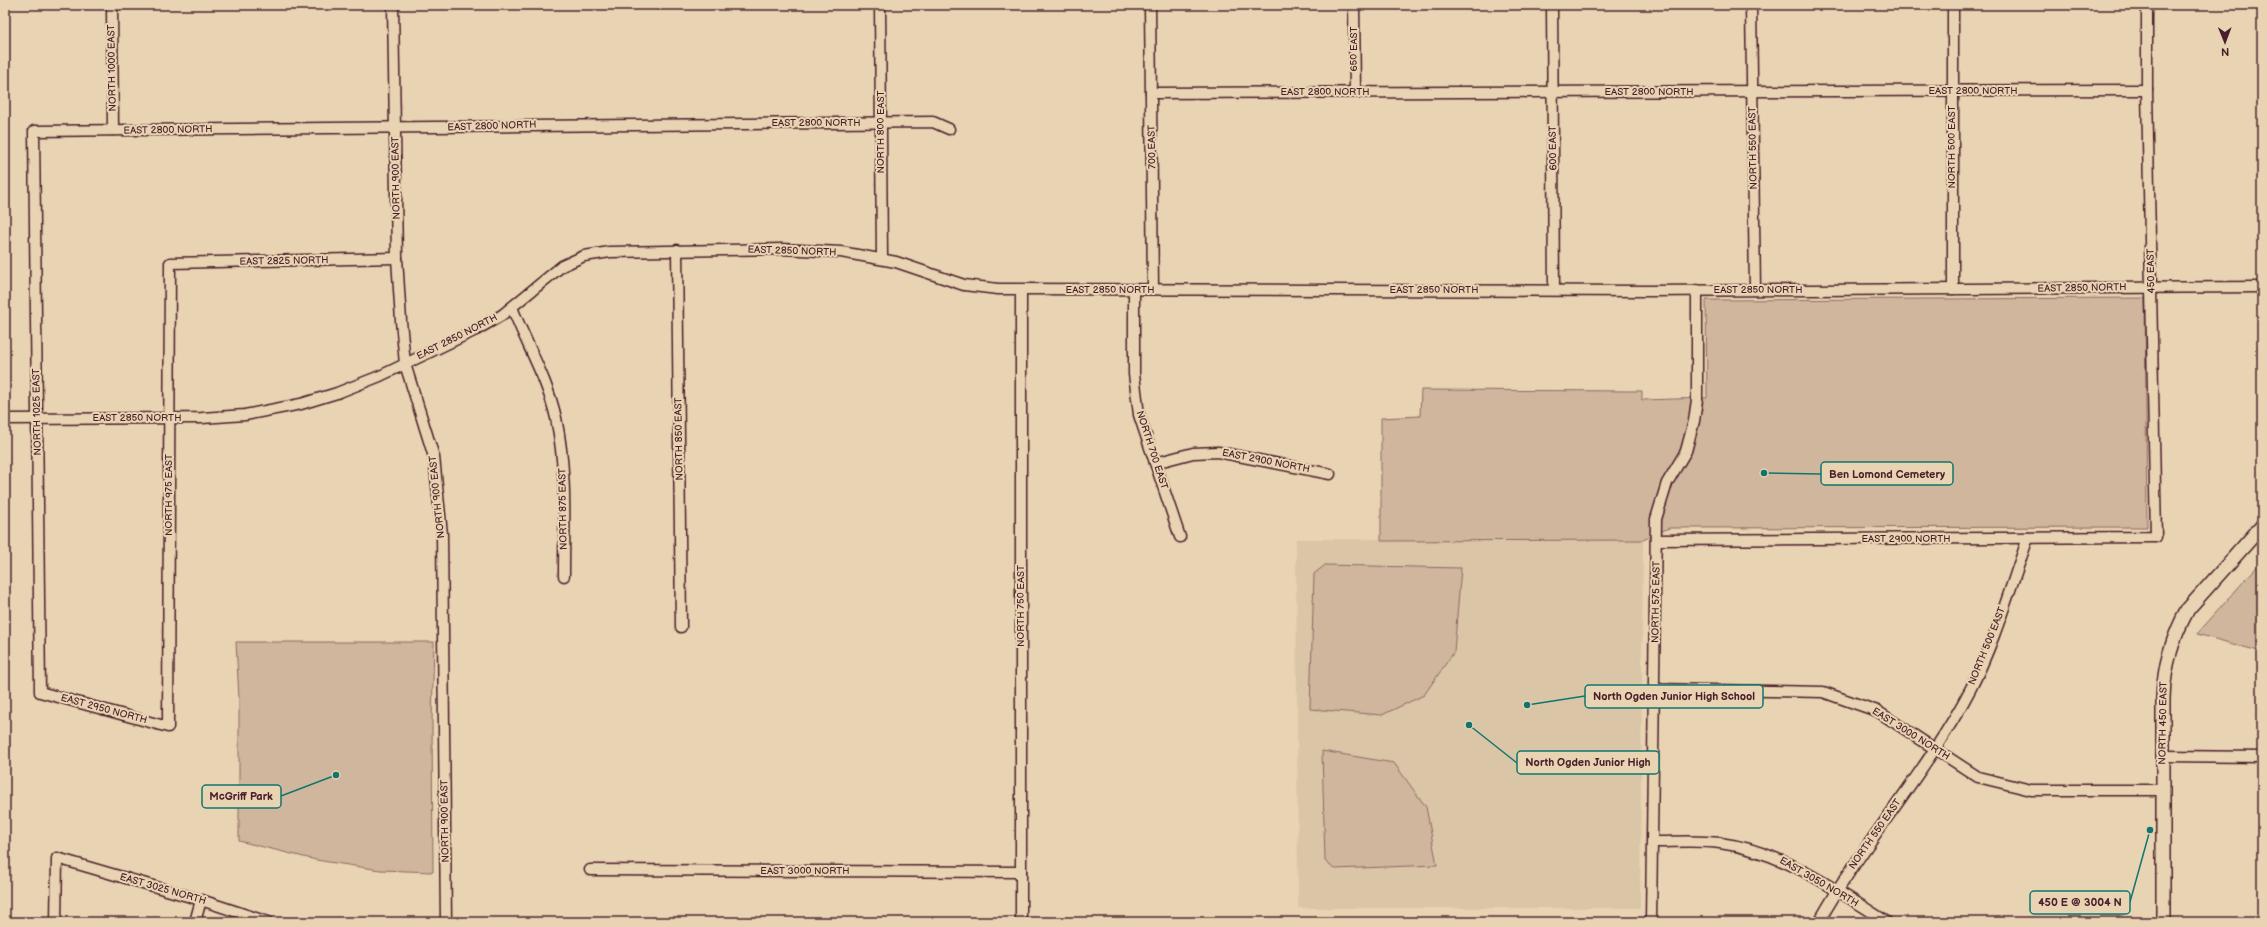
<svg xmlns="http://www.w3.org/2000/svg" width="2267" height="927" viewBox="0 0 2267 927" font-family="'Balsamiq Sans',sans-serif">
  <rect width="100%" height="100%" fill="#e8d4b2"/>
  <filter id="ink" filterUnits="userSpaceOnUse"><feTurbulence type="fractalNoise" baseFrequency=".025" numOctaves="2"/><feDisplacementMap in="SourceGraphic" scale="8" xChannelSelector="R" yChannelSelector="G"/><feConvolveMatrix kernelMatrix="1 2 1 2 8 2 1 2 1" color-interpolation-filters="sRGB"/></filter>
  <g filter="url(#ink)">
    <path fill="#dac5a7" d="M1296,539l347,1 -3,368h-342z"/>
    <g fill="#cfb69c" stroke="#8c6a64">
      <path d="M2145,298l2,229 -478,1 -26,12 -262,1v-123l39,-2 1,-26 221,1v9l65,-2 -1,-98z"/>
      <path d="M2262,561v91l-65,-18z"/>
      <path d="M1325,565l136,3 -7,84 -30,43 -42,20 -72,-6 4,-135z"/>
      <path d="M236,642h198l-2,80 1,150 -53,-2 -64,-10 -77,-19v-142z"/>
      <path d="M1322,751l72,12 32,44 11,58 -103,4 -9,-8z"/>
    </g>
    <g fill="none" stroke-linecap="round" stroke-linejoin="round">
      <g stroke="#4a1f2b" stroke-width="13">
        <g id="minor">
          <path d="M112,5l1,125"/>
          <path d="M393,5l4,253 4,63 4,43 29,93 8,77 4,388"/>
          <path d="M880,5l2,254"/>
          <path d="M1150,5l3,284"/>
          <path d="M1354,5l1,87"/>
          <path d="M1552,5l2,285"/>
          <path d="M1751,5l4,285"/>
          <path d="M1953,5v284"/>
          <path d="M1151,93l996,-3"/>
          <path d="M677,250l4,377"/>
          <path d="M397,258l-227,5 -2,464 -128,-35 -6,-561 899,-9 16,7"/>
          <path d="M1134,290v84l5,41 41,122"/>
          <path d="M512,307c14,37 35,71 44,111 11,52 8,106 8,158"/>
          <path d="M5,419l197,-1 43,-3 56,-11 36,-11 43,-17 96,-46 26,-15 60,-49 22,-10 26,-4 171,-3 60,3 55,10 68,23 34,4 650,2 614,-4"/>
          <path d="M1155,463l38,-10 25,-1 112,22"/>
          <path d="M1656,540l500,-3 -9,-447v-85"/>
          <path d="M1654,689l169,3 54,19 101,66 53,13h132"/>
          <path d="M2163,756l99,1"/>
          <path d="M1653,842c22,0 45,-2 67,1 62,8 115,46 167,79"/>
          <path d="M590,870l431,2"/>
          <path d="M56,922l1,-64 144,42 67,22"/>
          <path d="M195,922l6,-22"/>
          <path d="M1021,922v-632"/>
          <path d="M1651,922l5,-403 11,-36 19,-32 8,-30 3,-21v-110"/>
          <path d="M1819,922c45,-81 109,-151 152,-234 24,-47 39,-100 57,-150"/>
        </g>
      </g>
      <g stroke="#4a1f2b" stroke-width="16">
        <path id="major" d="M2163,922v-224c1,-31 10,-62 25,-89l74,-83"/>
      </g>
      <use href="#minor" stroke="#e8d4b2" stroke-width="10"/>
      <use href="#major" stroke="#e8d4b2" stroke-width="13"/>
    </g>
  </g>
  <g text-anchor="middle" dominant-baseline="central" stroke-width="4" stroke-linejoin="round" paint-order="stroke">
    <g font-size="10" fill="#4a1f2b" stroke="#e8d4b2">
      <text transform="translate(1354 49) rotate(-90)">650 EAST</text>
      <text transform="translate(112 68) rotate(-91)">NORTH 1000 EAST</text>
      <text x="1973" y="91">EAST 2800 NORTH</text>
      <text x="1325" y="92">EAST 2800 NORTH</text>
      <text x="1649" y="92">EAST 2800 NORTH</text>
      <text x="816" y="123">EAST 2800 NORTH</text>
      <text transform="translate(492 126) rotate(-2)">EAST 2800 NORTH</text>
      <text transform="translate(168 130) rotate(-1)">EAST 2800 NORTH</text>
      <text transform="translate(881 132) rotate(-90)">NORTH 800 EAST</text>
      <text transform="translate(1152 147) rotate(-91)">700 EAST</text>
      <text transform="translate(1952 147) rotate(-90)">NORTH 500 EAST</text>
      <text transform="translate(1553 148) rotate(-91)">600 EAST</text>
      <text transform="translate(1753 148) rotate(-91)">NORTH 550 EAST</text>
      <text transform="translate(396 178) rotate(-91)">NORTH 900 EAST</text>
      <text transform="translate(792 251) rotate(2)">EAST 2850 NORTH</text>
      <text transform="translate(284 261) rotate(-1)">EAST 2825 NORTH</text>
      <text transform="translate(2151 271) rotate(-91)">450 EAST</text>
      <text transform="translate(2082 288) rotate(-1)">EAST 2850 NORTH</text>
      <text x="1110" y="290">EAST 2850 NORTH</text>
      <text x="1434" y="290">EAST 2850 NORTH</text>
      <text x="1758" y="290">EAST 2850 NORTH</text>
      <text transform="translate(457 337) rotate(-27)">EAST 2850 NORTH</text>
      <text transform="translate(37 412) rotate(-91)">NORTH 1025 EAST</text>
      <text x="137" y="418">EAST 2850 NORTH</text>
      <text transform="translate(679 439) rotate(-91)">NORTH 850 EAST</text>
      <text transform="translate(1152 450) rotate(72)">NORTH 700 EAST</text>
      <text transform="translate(1266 461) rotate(11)">EAST 2900 NORTH</text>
      <text transform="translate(169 495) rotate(-90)">NORTH 975 EAST</text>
      <text transform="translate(437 497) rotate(-96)">NORTH 900 EAST</text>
      <text transform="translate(563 509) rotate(-91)">NORTH 875 EAST</text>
      <text x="1906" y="539">EAST 2900 NORTH</text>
      <text transform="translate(1656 602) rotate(-89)">NORTH 575 EAST</text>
      <text transform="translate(1021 606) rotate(-90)">NORTH 750 EAST</text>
      <text transform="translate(1987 646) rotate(-68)">NORTH 500 EAST</text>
      <text transform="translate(104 709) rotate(15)">EAST 2950 NORTH</text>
      <text transform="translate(2163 723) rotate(-89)">NORTH 450 EAST</text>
      <text transform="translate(1911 734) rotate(32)">EAST 3000 NORTH</text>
      <text transform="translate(445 821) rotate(-91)">NORTH 900 EAST</text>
      <text transform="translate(1875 834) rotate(-55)">NORTH 550 EAST</text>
      <text x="805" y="871">EAST 3000 NORTH</text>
      <text transform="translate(1819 882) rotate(30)">EAST 3050 NORTH</text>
      <text transform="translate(163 889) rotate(16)">EAST 3025 NORTH</text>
    </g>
  </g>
  <path fill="none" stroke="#0f766e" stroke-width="1.5" d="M1764 473L1821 474M1527 705L1585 696M1469 725L1517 763M336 775L281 796M2150 830L2130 902"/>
  <g fill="#0f766e" stroke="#e8d4b2" stroke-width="1.5">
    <circle cx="1764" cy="473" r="4"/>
    <circle cx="1527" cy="705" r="4"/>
    <circle cx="1469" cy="725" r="4"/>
    <circle cx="336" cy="775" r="4"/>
    <circle cx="2150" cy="830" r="4"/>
  </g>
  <g fill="#e8d4b2" stroke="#0f766e" stroke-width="1.5">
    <rect x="1821" y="462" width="132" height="23" rx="4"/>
    <rect x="1585" y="685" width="178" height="23" rx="4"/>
    <rect x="1517" y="751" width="142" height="23" rx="4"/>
    <rect x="202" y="785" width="79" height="23" rx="4"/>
    <rect x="2030" y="891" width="100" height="23" rx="4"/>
  </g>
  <g font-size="11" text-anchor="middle" font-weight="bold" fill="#4a1f2b">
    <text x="1887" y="478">Ben Lomond Cemetery</text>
    <text x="1674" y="700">North Ogden Junior High School</text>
    <text x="1588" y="766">North Ogden Junior High</text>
    <text x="241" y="800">McGriff Park</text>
    <text x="2080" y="906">450 E @ 3004 N</text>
  </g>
  <rect width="2267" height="927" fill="none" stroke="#e8d4b2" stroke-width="20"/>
  <rect x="10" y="10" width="2247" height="907" fill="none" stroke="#4a1f2b" stroke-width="1.5" filter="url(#ink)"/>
  <g transform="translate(2225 42) rotate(179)" stroke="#e8d4b2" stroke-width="3" paint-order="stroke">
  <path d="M0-3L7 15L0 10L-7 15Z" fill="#4a1f2b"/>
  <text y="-6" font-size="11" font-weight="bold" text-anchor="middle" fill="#4a1f2b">N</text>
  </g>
</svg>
